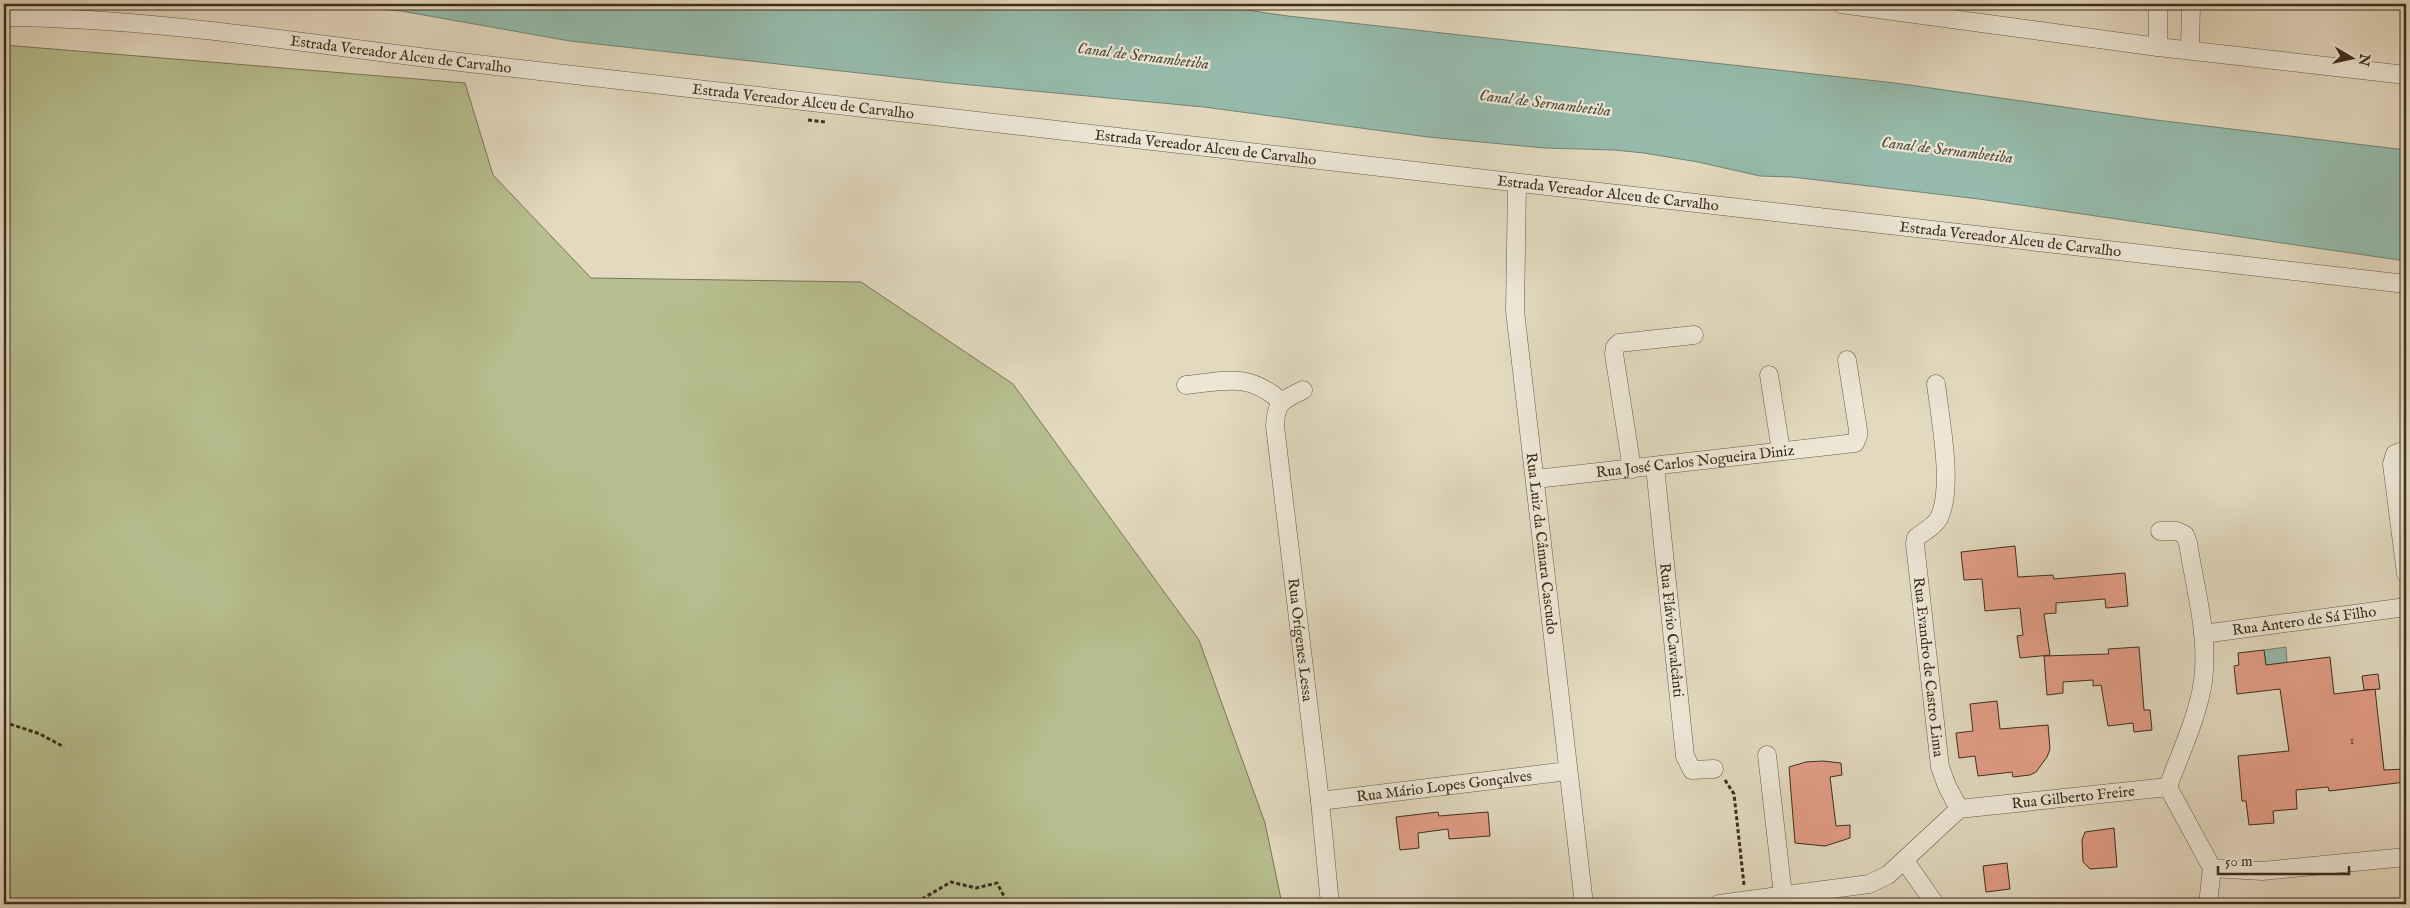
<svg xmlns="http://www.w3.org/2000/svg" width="2410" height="908" viewBox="0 0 2410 908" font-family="'IM FELL English',serif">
  <rect width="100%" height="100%" fill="#e2d9bf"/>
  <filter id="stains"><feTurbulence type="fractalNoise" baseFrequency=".004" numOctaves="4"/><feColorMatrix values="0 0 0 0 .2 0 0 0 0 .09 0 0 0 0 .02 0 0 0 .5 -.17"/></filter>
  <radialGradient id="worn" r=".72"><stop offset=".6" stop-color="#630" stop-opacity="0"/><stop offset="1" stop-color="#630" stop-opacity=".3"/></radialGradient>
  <path fill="#b7be8f" stroke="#7a7656" d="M4,45l461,38 28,92 98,103 270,4 152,102 186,256 66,183 17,81h-1278z"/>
  <g fill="#96bbac" stroke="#728373">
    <path d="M321,4h883l84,12 607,67 253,36 258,31v111l-427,-62 -187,-22 -32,-1 -62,-14 -54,-9 -30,-3 -70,-2 -116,-11 -224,-30 -254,-24 -380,-42 -169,-30z"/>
    <path d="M2286,647l1,16 -21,2 -2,-15z"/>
  </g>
  <g fill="#e29d87" stroke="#3d2f1d">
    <path d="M2015,546l3,31 35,-2 1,4 71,-6 3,33 -22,2 -1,-9 -49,4v10l-12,1 6,41 -30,3 -3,-22 6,-1 -3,-27 -35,3 -3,-32 -18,1 -3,-28z"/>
    <path d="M2139,647l5,63h6l2,20 -18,2 -1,-9 -25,3 -7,-41 -8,1v-6l-30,2v11l-16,2 -3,-39 65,-2 -1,-5z"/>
    <path d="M2264,650l2,15 64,-8 4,37 41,-5 9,81 22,-1v13l-77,9 -1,-4 -32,3 1,19 -24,2 1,12 -25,2 -3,-24h-4l-4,-45 51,-5 -9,-62 -43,5 -3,-28 5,-1 -1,-12z"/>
    <path d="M2378,674l2,15 -16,1 -2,-14z"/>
    <path d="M1997,701l3,28 48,-4 2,24 -3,8 -11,15 -6,3 -17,2 -1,-5 -34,4 -3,-20 -16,2 -3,-25 17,-2 -3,-27z"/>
    <path d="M1823,761l18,2 1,12 -12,2 6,49 14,-1v13l-25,8 -30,-3 -6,-76 17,-5z"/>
    <path d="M1438,812l1,4 49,-4 2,24 -41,3 -1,-10 -30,4 1,15 -19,2 -4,-33z"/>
    <path d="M2114,828l3,39 -27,2 -7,-7 -1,-22 3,-8z"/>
    <path d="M2007,863l3,26 -24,3 -3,-26z"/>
  </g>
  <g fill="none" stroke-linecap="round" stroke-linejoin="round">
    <g stroke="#665a46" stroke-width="19">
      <g id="minor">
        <path d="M1841,4l317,43 248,28"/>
        <path id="s1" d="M4,17c152,1 304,27 456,45l1946,222"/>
        <path d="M2158,47v-43"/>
        <path d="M2190,50l1,-46"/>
        <path id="s2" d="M1517,183l-2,128 69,593"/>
        <path d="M1769,375l12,76"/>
        <path id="s3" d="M1936,384c4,34 18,104 3,134 -6,10 -15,13 -23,20l-1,6 25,223 7,19 12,23"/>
        <path d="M1186,385c40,-4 61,-13 95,16"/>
        <path id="s4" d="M1303,390c-21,11 -27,11 -28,36l45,375 10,103"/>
        <path d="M2406,450l-11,4 -3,10 14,110"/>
        <path id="s5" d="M1655,467l30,289 7,14 22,-1"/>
        <path d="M1632,469l-18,-115 1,-7 4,-4 75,-8"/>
        <path id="s6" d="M1536,479l319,-36 3,-7v-6l-11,-70"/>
        <path d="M2160,531h17l8,4 3,8c7,45 21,93 15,138 -5,36 -23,72 -35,106"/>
        <path id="s7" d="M2203,634l203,-27"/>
        <path d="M1767,755l16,140"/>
        <path id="s8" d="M1320,801l248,-30"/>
        <path d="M1905,861l30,43"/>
        <path id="s9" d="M1719,904l150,-20 19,-9 71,-66 209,-22 44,81 50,3 144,-14"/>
        <path d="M2208,904l4,-36"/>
      </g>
    </g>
    <g stroke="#3d2f1d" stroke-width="3" stroke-dasharray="4 2.5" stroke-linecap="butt">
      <path d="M808,120l18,2"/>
      <path d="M4,722l36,12 24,13"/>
      <path d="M1725,780l9,14 10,91"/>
      <path d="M918,904l4,-5 29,-17 25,6 21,-5 11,21"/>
    </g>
    <use href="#minor" stroke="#ece6d5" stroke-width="18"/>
  </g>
  <g text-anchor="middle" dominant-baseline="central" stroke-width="4.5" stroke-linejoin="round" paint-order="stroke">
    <g font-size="12" fill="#664a38">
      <text x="2352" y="740">1</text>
    </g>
    <g font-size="15" fill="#3d2f1d" stroke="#ece6d5">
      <text stroke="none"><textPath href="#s1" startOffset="399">Estrada Vereador Alceu de Carvalho</textPath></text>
      <text stroke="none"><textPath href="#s1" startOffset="804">Estrada Vereador Alceu de Carvalho</textPath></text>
      <text stroke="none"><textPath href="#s1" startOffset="1209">Estrada Vereador Alceu de Carvalho</textPath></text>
      <text stroke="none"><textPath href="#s1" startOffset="1614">Estrada Vereador Alceu de Carvalho</textPath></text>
      <text stroke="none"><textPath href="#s1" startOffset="2019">Estrada Vereador Alceu de Carvalho</textPath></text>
      <text stroke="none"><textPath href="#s6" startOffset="160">Rua José Carlos Nogueira Diniz</textPath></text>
      <text stroke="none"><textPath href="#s2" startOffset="362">Rua Luiz da Câmara Cascudo</textPath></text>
      <text stroke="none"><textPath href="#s7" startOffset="102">Rua Antero de Sá Filho</textPath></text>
      <text stroke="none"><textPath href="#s5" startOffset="164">Rua Flávio Cavalcânti</textPath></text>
      <text stroke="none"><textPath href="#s4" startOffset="265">Rua Orígenes Lessa</textPath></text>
      <text stroke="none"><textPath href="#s3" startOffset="296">Rua Evandro de Castro Lima</textPath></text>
      <text stroke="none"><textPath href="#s8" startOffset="125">Rua Mário Lopes Gonçalves</textPath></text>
      <text stroke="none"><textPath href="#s9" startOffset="384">Rua Gilberto Freire</textPath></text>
    </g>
    <g font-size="16" font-style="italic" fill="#4f4b3a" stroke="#ece6d5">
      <text transform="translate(1143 57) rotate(7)">Canal de Sernambetiba</text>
      <text transform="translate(1545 104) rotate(7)">Canal de Sernambetiba</text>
      <text transform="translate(1947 151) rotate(7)">Canal de Sernambetiba</text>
    </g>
  </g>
  <rect width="2410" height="908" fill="none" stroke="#e2d9bf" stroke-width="20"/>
  <rect x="5" y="5" width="2400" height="898" fill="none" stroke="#3d2f1d" stroke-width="2.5"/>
  <rect x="10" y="10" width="2390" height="888" fill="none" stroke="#3d2f1d"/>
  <g transform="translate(2352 58) rotate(99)" stroke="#ece6d5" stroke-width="4" paint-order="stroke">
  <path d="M0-4L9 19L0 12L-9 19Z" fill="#3d2f1d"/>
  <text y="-8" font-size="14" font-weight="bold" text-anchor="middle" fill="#3d2f1d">N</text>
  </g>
  <path d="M2218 866v8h131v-8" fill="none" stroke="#3d2f1d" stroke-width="2.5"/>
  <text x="2225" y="866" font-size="15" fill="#3d2f1d" stroke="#ece6d5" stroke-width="4" paint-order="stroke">50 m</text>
  <rect width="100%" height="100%" filter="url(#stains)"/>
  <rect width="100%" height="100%" fill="url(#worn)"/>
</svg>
